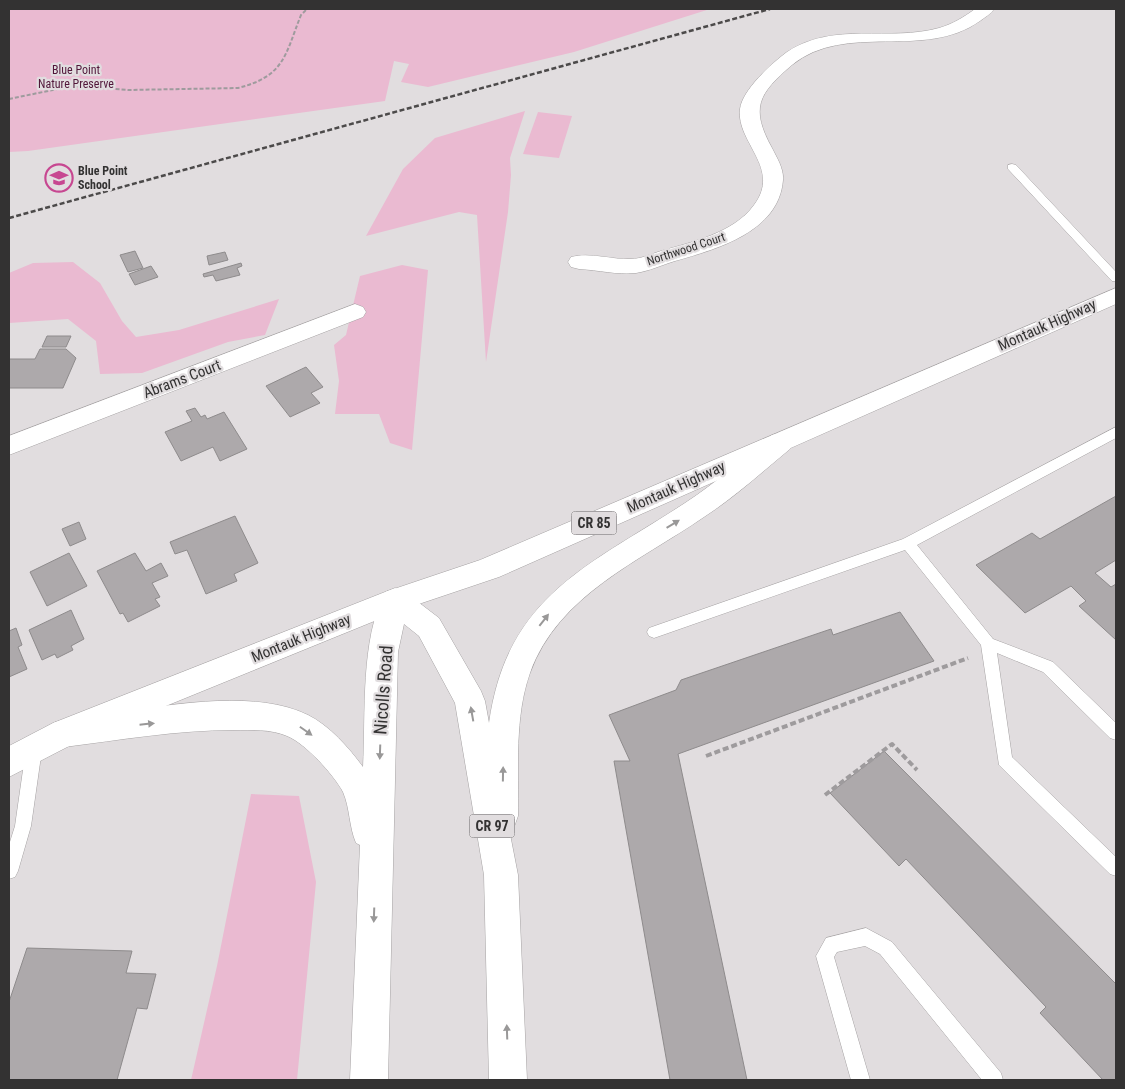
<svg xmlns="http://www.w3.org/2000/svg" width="1125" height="1089" viewBox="0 0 1125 1089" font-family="'Roboto Condensed',sans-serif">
  <rect width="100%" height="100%" fill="#e1dddf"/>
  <g fill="#eabad1">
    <path d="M9,9h701l-136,43 -146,35 -27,-5 8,-18 -15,-3 -9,40 -357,50 -19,1z"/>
    <path d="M525,111l-15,47 1,17 -3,37 -22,150 -9,-147 -18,-3 -93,24 37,-67 32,-31z"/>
    <path d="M538,112l34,4 -13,42 -36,-4z"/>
    <path d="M73,262l27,21 22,38 14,16 43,-7 100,-31 -14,36 -37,7 -86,31 -42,1 -4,-33 -28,-22 -59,4v-50l24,-10z"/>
    <path d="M402,265l26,5 -16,180 -22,-7 -11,-29h-44l4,-33 -5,-36 12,-10 14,-59z"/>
    <path d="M251,794l48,2 17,86 -19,198h-106l26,-114z"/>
  </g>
  <g fill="#ada9ab" stroke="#8e8b8c">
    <path d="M135,251l8,17 -15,4 -8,-17z"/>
    <path d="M225,252l3,8 -19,5 -2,-9z"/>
    <path d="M241,263l1,3 -5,2 3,7 -24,6 -3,-6 -9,2 -1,-3z"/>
    <path d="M151,266l7,11 -23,8 -6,-11z"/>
    <path d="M47,336h24l-5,11h-24z"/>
    <path d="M40,349h26l10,9 -13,30h-54v-29h26z"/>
    <path d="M306,367l17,20 -12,6 9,10 -30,14 -24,-31z"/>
    <path d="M195,408l6,9 4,-2 2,4 17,-7 23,37 -27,12 -7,-14 -32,14 -16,-29 27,-11 -6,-10z"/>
    <path d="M1116,496v64l-21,13 16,14 5,-3v56l-37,-34 7,-5 -15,-15 -46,27 -49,-48 56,-32 8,6z"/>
    <path d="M235,516l23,47 -24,11 3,7 -31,13 -19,-44 -12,4 -5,-12z"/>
    <path d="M79,522l7,17 -16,7 -8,-17z"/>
    <path d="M69,553l18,33 -40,20 -17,-34z"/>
    <path d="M135,553l11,18 15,-8 7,13 -16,7 8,14 -5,2 5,7 -32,16 -5,-9 -3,1 -23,-43z"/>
    <path d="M71,610l13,29 -13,7 2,4 -16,8 -2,-4 -13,6 -13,-30z"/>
    <path d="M900,612l34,49 -256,93 69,326h-77l-56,-319h16l-21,-46 67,-25 5,-10 150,-51 2,6z"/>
    <path d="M16,628l6,17 -4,2 9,22 -18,8v-46z"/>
    <path d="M884,751l232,233v96h-13l-63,-67 6,-6 -140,-148 -7,7 -69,-73z"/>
    <path d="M27,948l105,3 -6,22 30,1 -9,35 -10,-1 -20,72h-108v-78z"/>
  </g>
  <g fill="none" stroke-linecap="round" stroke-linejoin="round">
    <g stroke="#a5a2a3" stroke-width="1">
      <g id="service">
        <path d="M1012,164l4,1 100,107v9h-4l-104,-112v-4z"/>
        <path d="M1116,427v11l-199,107 76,94 60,23 63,61v17l-6,-2 -67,-66 -46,-19 15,104 104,100v19l-6,-2 -111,-109 -18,-120 -76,-95 -251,88 -5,-2 -2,-4 2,-4 254,-89z"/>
        <path d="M34,742l6,2 2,5 -11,77 -13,45 -3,6 -6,2v-34l6,-19 11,-77 2,-5z"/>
        <path d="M866,928l26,14 109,131 2,7h-21l-102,-126 -15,-8 -28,6 -3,5 36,123h-19l-35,-124 10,-18z"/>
      </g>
    </g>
    <g stroke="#a5a2a3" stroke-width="1">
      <g id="minor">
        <path d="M975,9h19c-3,5 -9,8 -14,12 -56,40 -134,0 -188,44 -34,29 -42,43 -20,83 5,10 12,21 11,32 -4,52 -66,69 -108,81 -13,4 -26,10 -39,12 -19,2 -38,-3 -57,-4l-8,-2 -3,-5 3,-5c19,-5 41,3 60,2 10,0 20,-5 30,-8 31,-9 73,-18 93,-46 28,-37 -18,-62 -14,-96 2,-19 32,-46 47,-57 47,-31 102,-10 152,-24 14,-4 25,-11 36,-19z"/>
        <path d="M355,304l8,3 3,5 -3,5 -354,138v-19z"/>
      </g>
    </g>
    <g stroke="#a5a2a3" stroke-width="1">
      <path id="primary" d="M1116,288v16l-617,273 -95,32 -329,134 -66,34v-31l44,-23 332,-131 95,-32z"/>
    </g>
    <g stroke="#a5a2a3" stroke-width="1">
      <path id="trunk" d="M781,433l9,2 4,7 -4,7c-28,23 -55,48 -86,68 -64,44 -146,78 -174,156 -16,45 -11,96 -12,143l-4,11 -5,2 9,46 9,205h-38l-5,-205 -29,-172 -36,-67 -15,-12 -6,28 -10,428h-38l10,-235 -4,-2c-7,-16 -6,-35 -13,-51 -9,-17 -38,-49 -56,-56 -16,-7 -36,-6 -53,-6 -57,0 -114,10 -170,17l-11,-4 -5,-10 5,-10c22,-8 48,-9 71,-12 55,-7 133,-21 184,4 22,11 41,33 55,52 3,-54 -3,-126 22,-175l10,-4 10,4 34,26 42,73 4,10 4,22c18,-128 100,-157 196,-220 31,-20 58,-45 87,-68z"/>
    </g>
    <path stroke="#9e9b9d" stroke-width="2" stroke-dasharray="4 2" stroke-linecap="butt" d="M9,99l63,-13 57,4 109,-2c47,-12 47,-33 63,-73l6,-6"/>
    <g stroke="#9e9b9d" stroke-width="4" stroke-dasharray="6 3" stroke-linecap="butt">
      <path d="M706,756l262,-98"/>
      <path d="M825,795l67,-51 25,26"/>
    </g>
    <use href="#service" fill="#fff" fill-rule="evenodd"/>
    <use href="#minor" fill="#fff" fill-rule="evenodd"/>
    <use href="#primary" fill="#fff" fill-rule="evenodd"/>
    <use href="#trunk" fill="#fff" fill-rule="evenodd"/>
    <path stroke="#4c4a4a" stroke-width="2.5" stroke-dasharray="5 2.5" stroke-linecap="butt" d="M9,218l761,-209"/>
  </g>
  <defs><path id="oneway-solid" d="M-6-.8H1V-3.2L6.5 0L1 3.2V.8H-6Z" transform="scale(1.25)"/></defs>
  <g fill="#999898">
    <use href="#oneway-solid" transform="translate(673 524) rotate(-31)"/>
    <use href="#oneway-solid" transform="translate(544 620) rotate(-52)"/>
    <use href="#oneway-solid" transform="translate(472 714) rotate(-100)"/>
    <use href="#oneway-solid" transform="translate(147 724) rotate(-6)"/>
    <use href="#oneway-solid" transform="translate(306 731) rotate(35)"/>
    <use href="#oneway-solid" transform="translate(380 752) rotate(92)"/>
    <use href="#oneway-solid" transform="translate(503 774) rotate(-89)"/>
    <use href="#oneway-solid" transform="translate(374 915) rotate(92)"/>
    <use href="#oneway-solid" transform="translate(507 1032) rotate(-92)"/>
  </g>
  <defs>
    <g id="school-ring" transform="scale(1.4375)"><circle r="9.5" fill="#e1dddf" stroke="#c74791" stroke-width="1.5"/><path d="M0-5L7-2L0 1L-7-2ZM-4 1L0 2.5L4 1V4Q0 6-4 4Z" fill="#c74791"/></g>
  </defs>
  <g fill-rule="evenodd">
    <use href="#school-ring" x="59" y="178"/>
  </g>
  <g text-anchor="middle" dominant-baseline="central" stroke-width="4.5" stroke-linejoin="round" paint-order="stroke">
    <g font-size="12" fill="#511639" stroke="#e1dddf">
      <text x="76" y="70">Blue Point<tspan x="76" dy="14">Nature Preserve</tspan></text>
    </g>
    <g font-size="12" font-weight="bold" fill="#333232" stroke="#e1dddf" text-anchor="start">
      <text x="78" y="171">Blue Point<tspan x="78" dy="14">School</tspan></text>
    </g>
    <g font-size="12" fill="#333232" stroke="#e1dddf">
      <text transform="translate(686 249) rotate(-18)">Northwood Court</text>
    </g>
    <g fill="#e1dddf" stroke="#676566" stroke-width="1">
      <rect x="571.5" y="511.5" width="45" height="23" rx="4"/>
      <rect x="469.5" y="814.5" width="45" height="23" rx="4"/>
    </g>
    <g font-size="14" font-weight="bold" fill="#333232">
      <text x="594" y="523">CR 85</text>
      <text x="492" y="826">CR 97</text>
    </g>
    <g font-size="15" fill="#333232" stroke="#e1dddf">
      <text transform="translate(1047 325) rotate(-24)">Montauk Highway</text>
      <text transform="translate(182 379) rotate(-21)">Abrams Court</text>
      <text transform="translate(676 487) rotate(-24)">Montauk Highway</text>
      <text transform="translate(301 638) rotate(-22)">Montauk Highway</text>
    </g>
    <g font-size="18" fill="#333232" stroke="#e1dddf">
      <text transform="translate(383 690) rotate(-86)">Nicolls Road</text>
    </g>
  </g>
  <rect width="1125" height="1089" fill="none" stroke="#333232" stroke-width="20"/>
</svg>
